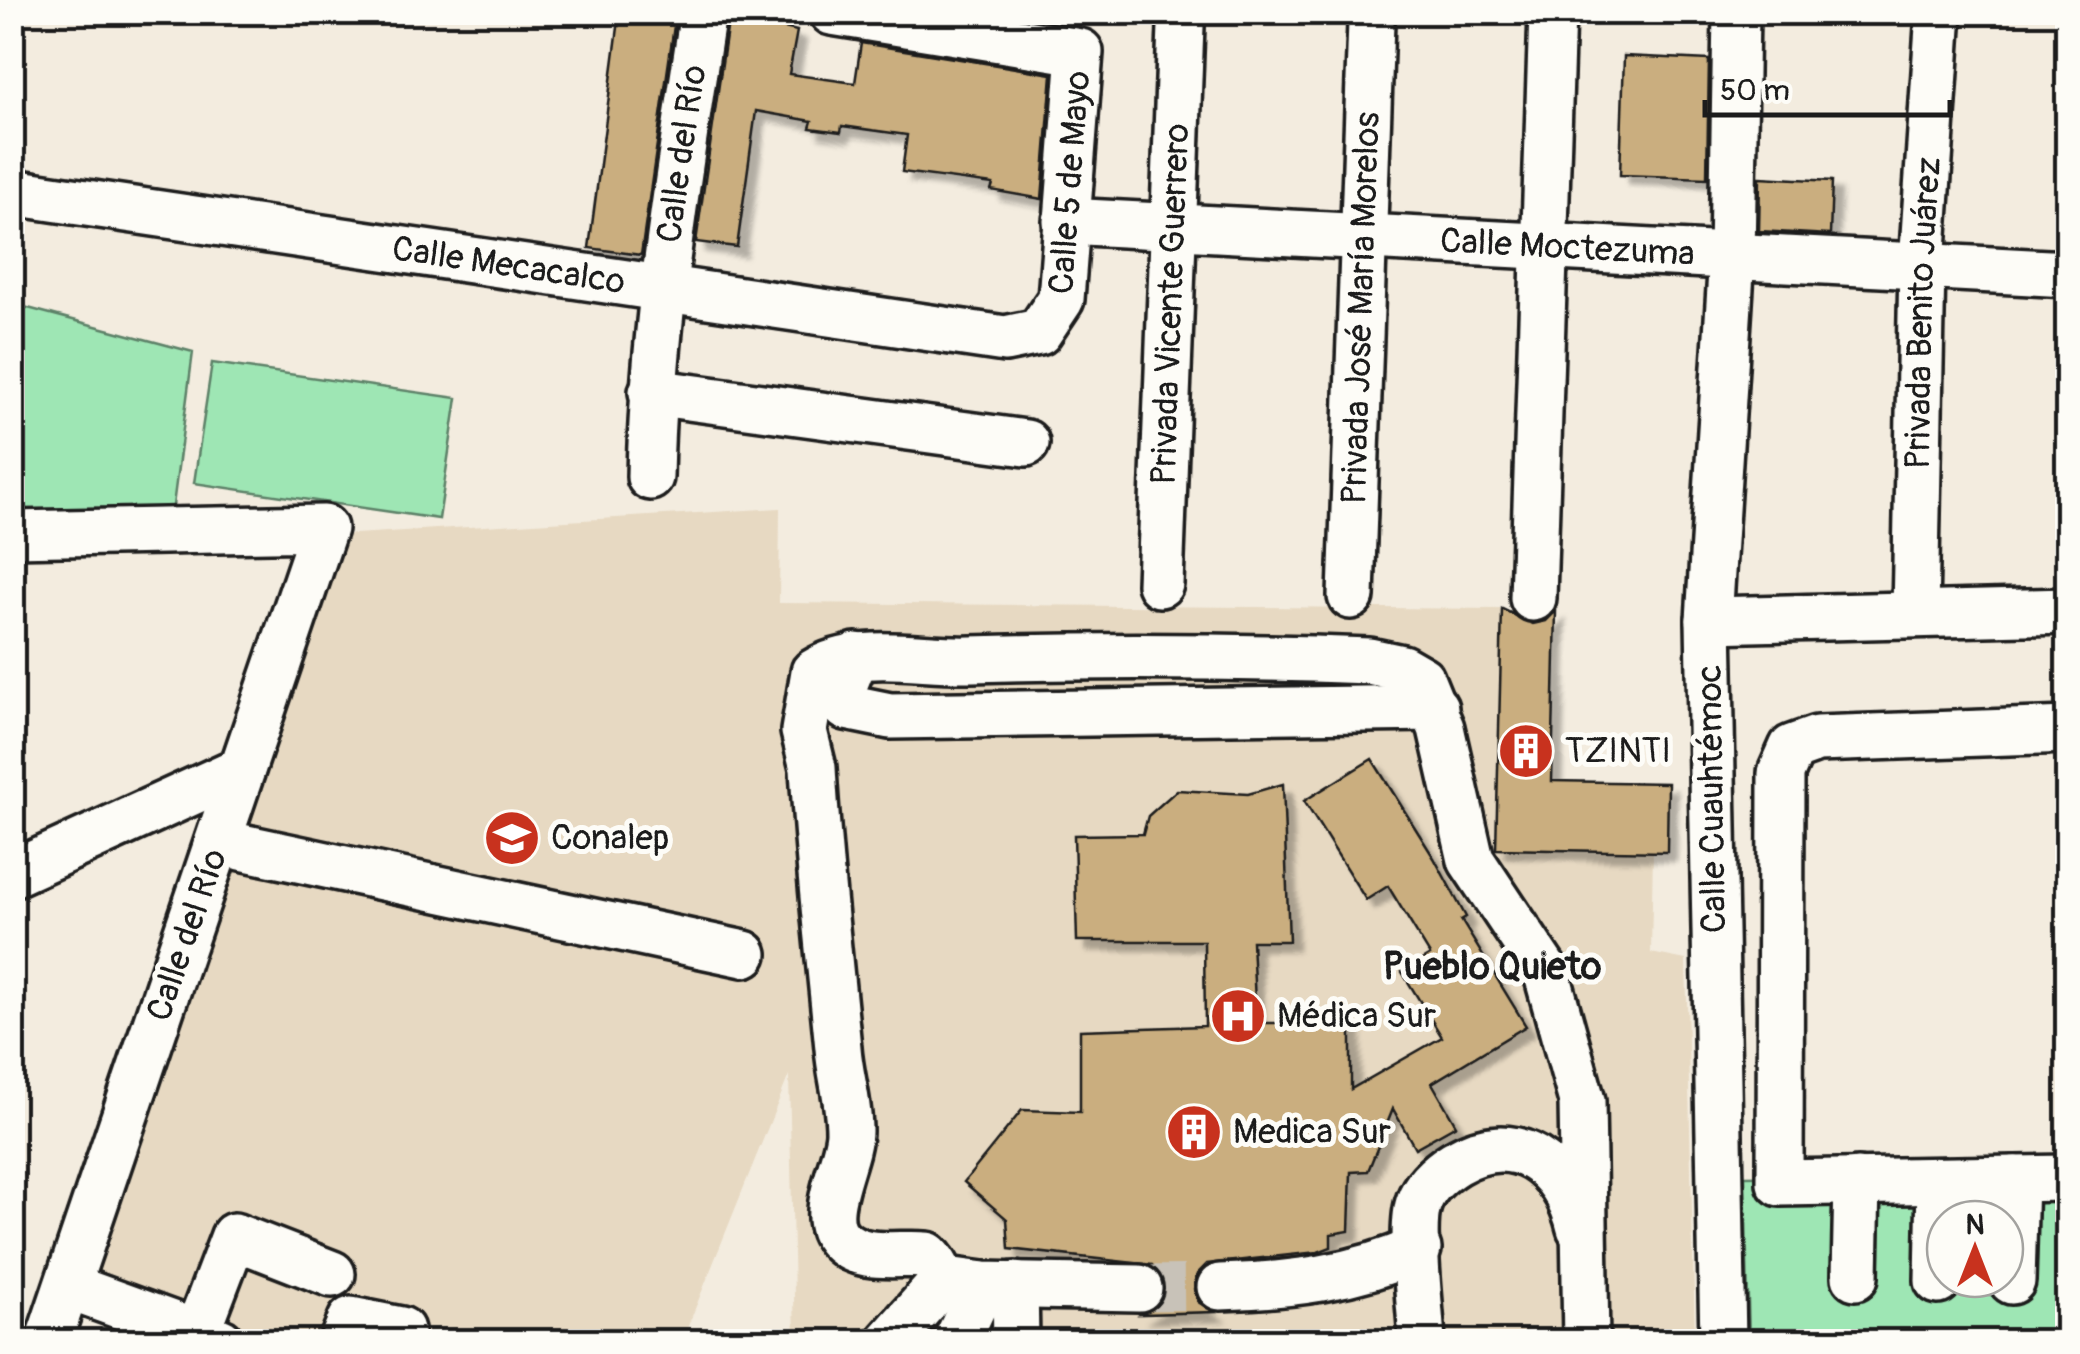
<svg xmlns="http://www.w3.org/2000/svg" width="2080" height="1354" viewBox="0 0 2080 1354" font-family="Pangolin,sans-serif">
  <defs>
    <filter id="shadow"><feDropShadow dx="9" dy="9" stdDeviation="2.5" flood-color="#0004"/></filter>
  </defs>
  <rect width="100%" height="100%" fill="#f3ecdf"/>
  <filter id="ink" filterUnits="userSpaceOnUse"><feTurbulence type="fractalNoise" baseFrequency=".01" numOctaves="2"/><feDisplacementMap in="SourceGraphic" scale="20" xChannelSelector="R" yChannelSelector="G"/><feConvolveMatrix kernelMatrix="1 2 1 2 8 2 1 2 1" color-interpolation-filters="sRGB"/></filter>
  <g filter="url(#ink)">
    <path fill="#e7d9c2" d="M780,508l-1,95 723,6 -6,239 157,4 -2,101 35,7 9,381h-900l-6,-266 -107,266h-410l-180,-57 247,-749z"/>
    <g fill="#9ee6b4" stroke="#5d8168" stroke-width="2.5" fill-rule="evenodd">
      <path d="M13,304l180,48 -25,192 -155,-22z"/>
      <path d="M212,363l245,35 -18,121 -245,-36z"/>
      <path d="M2067,1170v171h-318l-4,-165zM1945,1219h60v60h-60z"/>
    </g>
    <g fill="#caae7f" stroke="#1c1c1c" stroke-width="2.5" filter="url(#shadow)">
      <path d="M620,12h56l-35,243 -52,-7z"/>
      <path d="M729,15l68,16 -8,43 66,9 6,-40 191,31 -10,125 -51,-9 2,-6 -91,-12 5,-37 -65,-9 -1,6 -31,-4 2,-7 -56,-10 -19,136 -41,-5z"/>
      <path d="M1624,56l85,4 -2,118 -87,-3z"/>
      <path d="M1760,177l72,4 -2,54 -71,-4z"/>
      <path d="M1502,609l31,15 13,-3 10,-10 -4,170 116,2 -1,69 -171,-3z"/>
      <path d="M1372,759l62,99 32,59 -5,3 65,106 -94,57 24,42 -41,23 -22,-39 -25,62 -17,1 -2,59 -18,3v13l-13,5 -111,12 -10,10 -3,15 4,13 16,10 -73,2 20,-12 4,-13 -3,-13 -10,-11 -143,-16 -2,-30 -43,-37 58,-72 58,2v-82l125,-4 -1,-85h-127l-3,-106 69,-1 5,-18 29,-26 71,4 35,-10 6,157h-37l4,82h95v66l91,-52 -40,-65 28,-17 -42,-69 -22,14 -62,-99z"/>
    </g>
    <g fill="none" stroke-linecap="round" stroke-linejoin="round">
      <path stroke="#c8c2b8" stroke-width="45" stroke-dasharray="45 22" stroke-linecap="butt" d="M1139,1288l81,-1"/>
      <g stroke="#1c1c1c" stroke-width="52">
        <g id="minor">
          <path id="s1" d="M12,192l993,147 34,-7 22,-33 19,-247 -248,-40"/>
          <path id="s2" d="M1066,221l1002,53"/>
          <path d="M652,392l374,51"/>
          <path id="s3" d="M650,477c3,-156 30,-310 53,-465"/>
          <path d="M12,534l312,-6 -276,814"/>
          <path id="s4" d="M1160,584l21,-558"/>
          <path id="s5" d="M1351,596l20,-574"/>
          <path d="M1533,598l19,-586"/>
          <path id="s6" d="M1915,613l7,-348 17,-253"/>
          <path d="M1709,620l359,-9"/>
          <path d="M856,656l-14,35 4,16 44,9 545,-8"/>
          <path d="M2068,730l-251,9 -25,9 -11,25 -1,410 288,-5"/>
          <path d="M218,842l526,112"/>
          <path d="M12,874l230,-105"/>
          <path d="M1855,1277l2,-96"/>
          <path d="M939,1279l44,6 156,3"/>
          <path d="M1938,1281l2,-100"/>
          <path d="M2012,1281l3,-102"/>
          <path d="M1015,1285l1,57"/>
          <path d="M69,1287l152,55"/>
          <path d="M1220,1287c70,-2 133,-9 198,-38"/>
          <path d="M197,1333l37,-97 98,38"/>
          <path d="M342,1342l9,-22 50,10"/>
          <path d="M889,1342l48,-54c6,-13 -1,-24 -10,-33 -28,-3 -65,7 -87,-15 -25,-25 9,-79 9,-109 0,-29 -9,-55 -11,-83 -9,-93 -20,-187 -25,-280l-9,-37 10,-59c45,-28 106,-11 157,-13 133,-4 265,-3 398,2l33,7 19,11 20,49 30,132 76,114 35,127 4,241"/>
          <path d="M956,1342l27,-57"/>
          <path d="M1422,1342c-1,-31 -13,-115 -3,-140 6,-17 20,-29 36,-39 60,-36 110,2 125,65"/>
          <path d="M1723,1342l-14,-722 23,-364 4,-244"/>
        </g>
      </g>
      <use href="#minor" stroke="#fdfcf7" stroke-width="45"/>
    </g>
  </g>
  <defs>
    <g id="building-disc" transform="scale(2.875)"><circle r="9.5" fill="#c8321e" stroke="#fdfcf7"/><path d="M-4-6H4V6H1V3H-1V6H-4ZM-2.5-4.3h1.7v1.8h-1.7ZM.8-4.3h1.7v1.8H.8ZM-2.5-1h1.7V.8h-1.7ZM.8-1h1.7V.8H.8Z" fill="#fff"/></g>
    <g id="school-disc" transform="scale(2.875)"><circle r="9.5" fill="#c8321e" stroke="#fdfcf7"/><path d="M0-5L7-2L0 1L-7-2ZM-4 1L0 2.5L4 1V4Q0 6-4 4Z" fill="#fff"/></g>
    <g id="hospital-disc" transform="scale(2.875)"><circle r="9.5" fill="#c8321e" stroke="#fdfcf7"/><path d="M-5-5h3v3.5h4V-5h3V5h-3V1.5h-4V5h-3Z" fill="#fff"/></g>
  </defs>
  <g fill-rule="evenodd">
    <use href="#building-disc" x="1526" y="751"/>
    <use href="#school-disc" x="512" y="838"/>
    <use href="#hospital-disc" x="1238" y="1016"/>
    <use href="#building-disc" x="1194" y="1132"/>
  </g>
  <g text-anchor="middle" dominant-baseline="central" stroke-width="10" stroke-linejoin="round" paint-order="stroke">
    <g font-size="35" fill="#1c1c1c" stroke="#fdfcf7">
      <text stroke="none"><textPath href="#s3" startOffset="325">Calle del Río</textPath></text>
      <text stroke="none"><textPath href="#s1" startOffset="1195">Calle 5 de Mayo</textPath></text>
      <text stroke="none"><textPath href="#s2" startOffset="502">Calle Moctezuma</textPath></text>
      <text stroke="none"><textPath href="#s1" startOffset="502">Calle Mecacalco</textPath></text>
      <text stroke="none"><textPath href="#s4" startOffset="280">Privada Vicente Guerrero</textPath></text>
      <text stroke="none"><textPath href="#s5" startOffset="288">Privada José María Morelos</textPath></text>
      <text stroke="none"><textPath href="#s6" startOffset="300">Privada Benito Juárez</textPath></text>
      <text transform="translate(1712 799) rotate(-91)">Calle Cuauhtémoc</text>
      <text transform="translate(187 935) rotate(-71)">Calle del Río</text>
    </g>
    <g font-size="35" fill="#1c1c1c" stroke="#fdfcf7" text-anchor="start">
      <text x="1565" y="751">TZINTI</text>
      <text x="551" y="838">Conalep</text>
      <text x="1277" y="1016">Médica Sur</text>
      <text x="1233" y="1132">Medica Sur</text>
    </g>
    <g font-size="38" font-weight="bold" fill="#1c1c1c" stroke="#fdfcf7">
      <text x="1492" y="967">Pueblo Quieto</text>
    </g>
  </g>
  <rect width="2080" height="1354" fill="none" stroke="#fdfcf7" stroke-width="50"/>
  <rect x="25" y="25" width="2030" height="1304" fill="none" stroke="#1c1c1c" stroke-width="4" filter="url(#ink)"/>
  <g transform="translate(1975 1249)"><circle r="48" fill="#fdfcf7" stroke="#a3a29f" stroke-width="2.5"/>
  <path d="M0-8L18 38L0 25L-18 38Z" fill="#c8321e"/>
  <text y="-15" font-size="28" font-weight="bold" text-anchor="middle" fill="#1c1c1c">N</text>
  </g>
  <path d="M1705 100v15h245v-15" fill="none" stroke="#1c1c1c" stroke-width="5"/>
  <text x="1720" y="100" font-size="30" fill="#1c1c1c" stroke="#fdfcf7" stroke-width="8" paint-order="stroke">50 m</text>
</svg>
